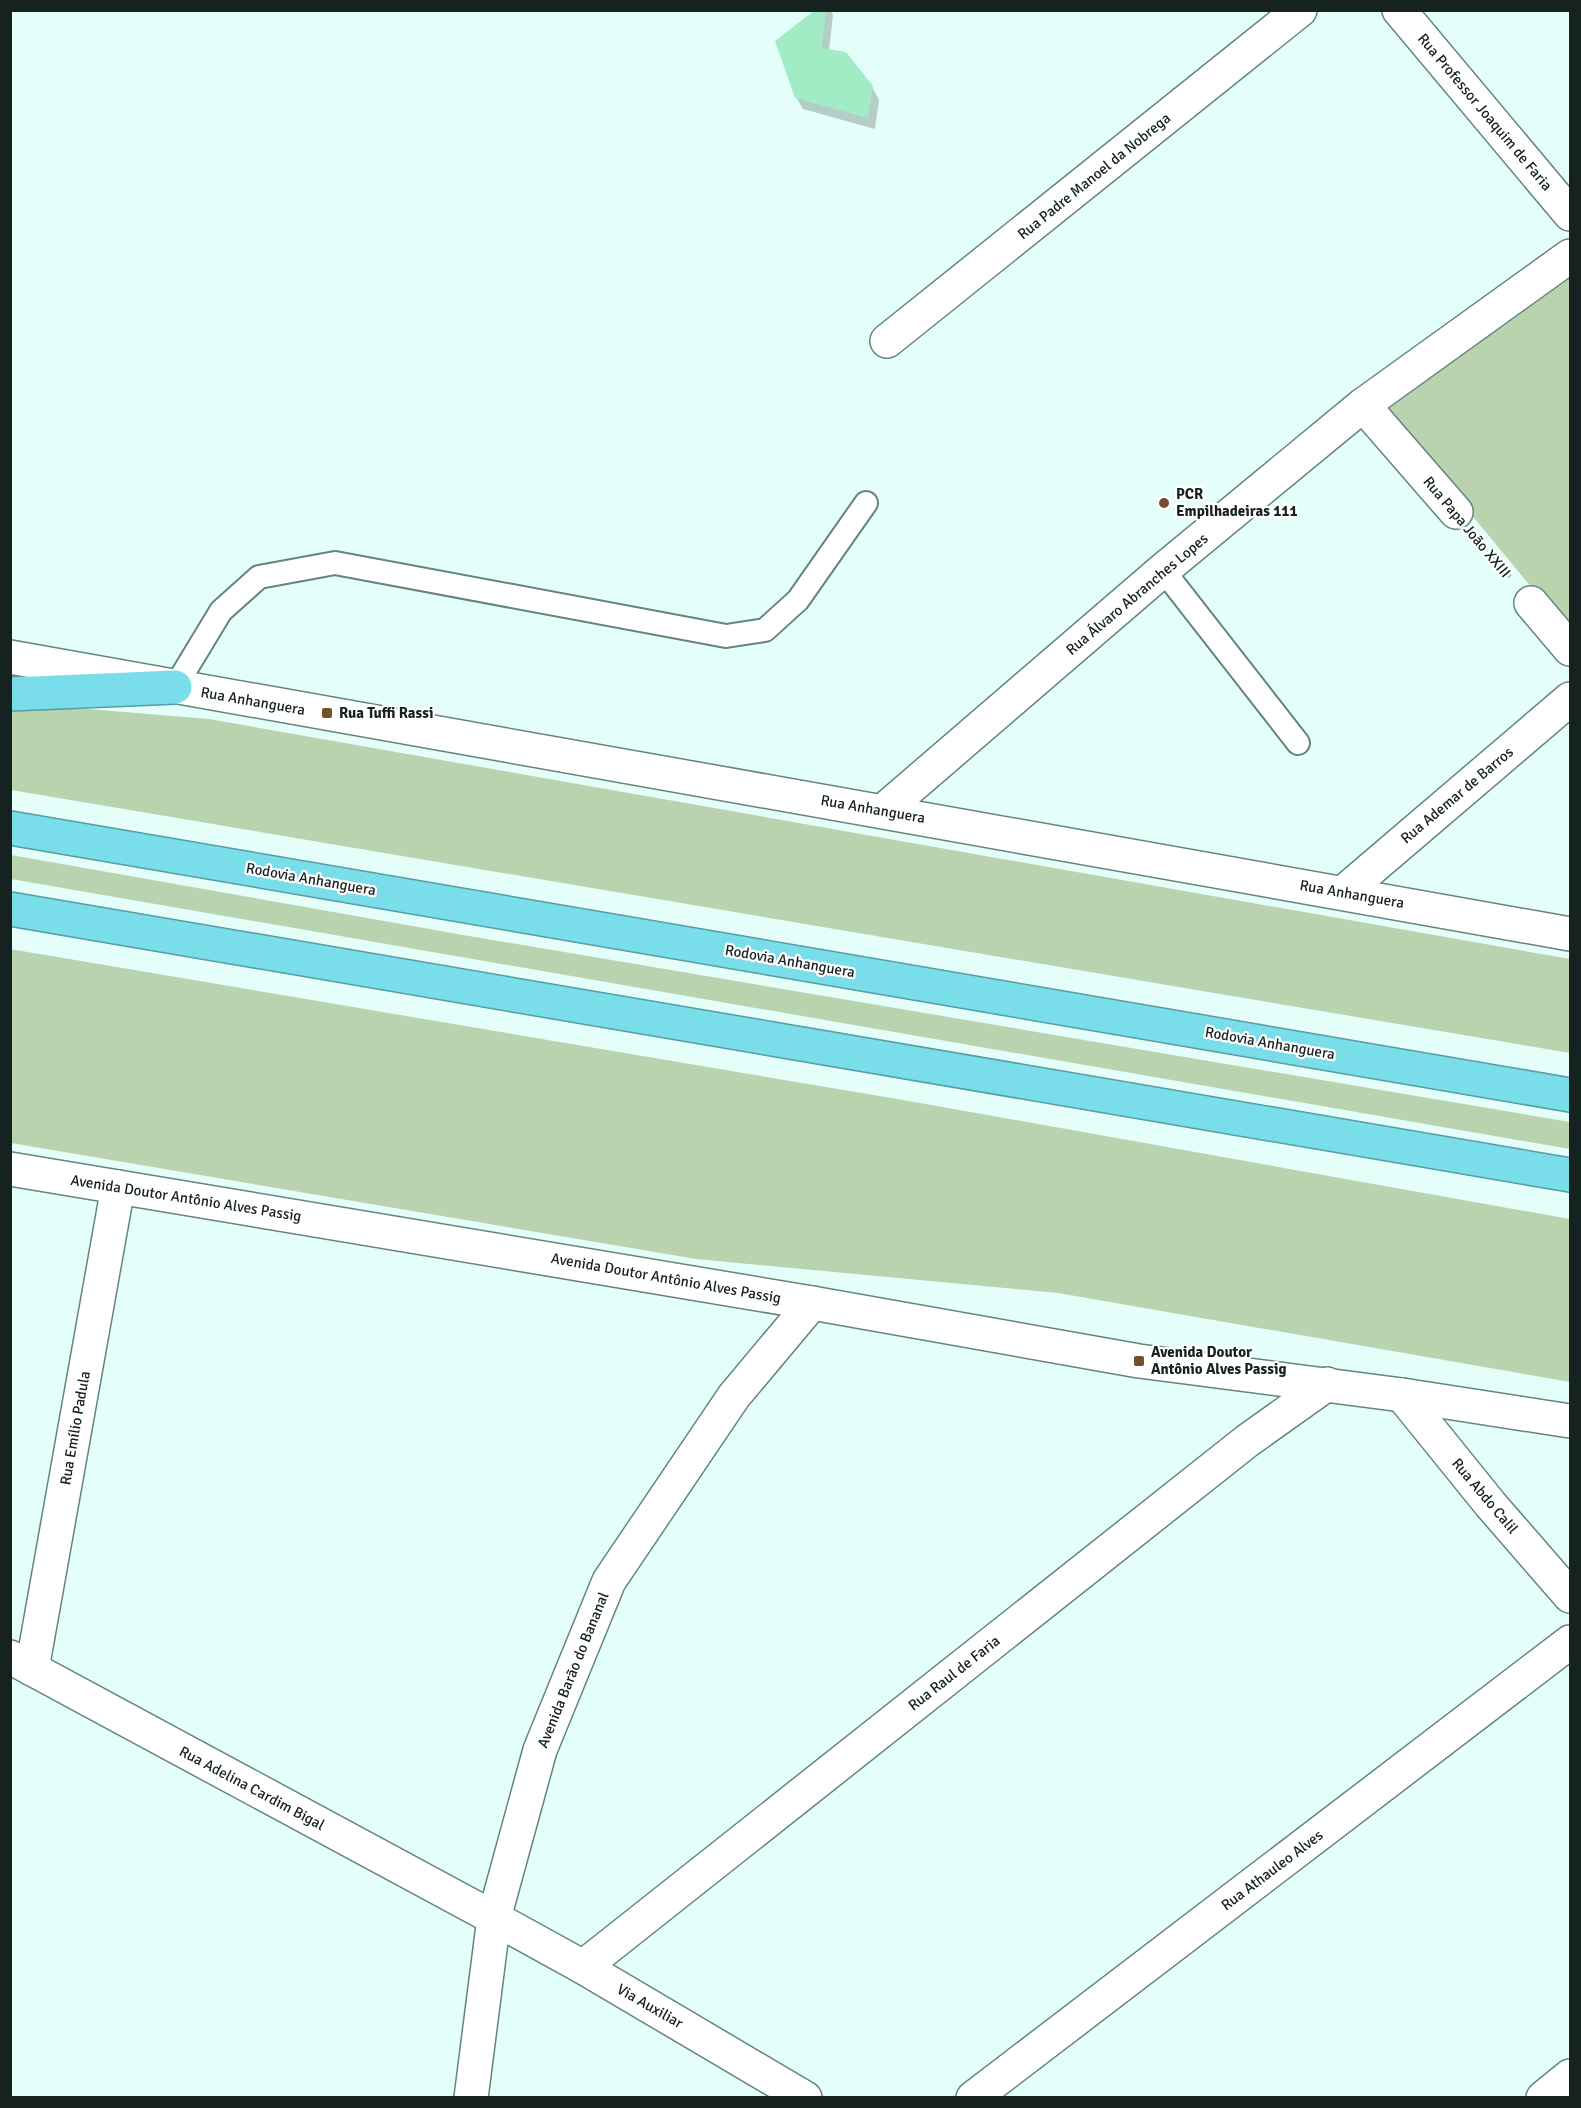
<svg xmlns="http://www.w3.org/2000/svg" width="1581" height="2108" viewBox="0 0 1581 2108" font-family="Signika,sans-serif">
  <rect width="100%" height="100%" fill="#e4fffa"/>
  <g fill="#b9d3af">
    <path d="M1570,271v363l-190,-230z"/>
    <path d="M10,706h42l157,13 1361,240v94l-1559,-263z"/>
    <path d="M11,855l458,81 1101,186v27l-1559,-270z"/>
    <path d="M10,949l899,152 661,118v163l-512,-89 -362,-34 -685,-116z"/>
  </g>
  <path fill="#0003" d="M818,10h13l2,5 -4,36 43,36 7,13 -4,29 -72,-20 -7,-12z"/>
  <path fill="#a1ecc4" d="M815,10h11l-4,38 24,4 27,34 -5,32 -73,-20 -20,-57z"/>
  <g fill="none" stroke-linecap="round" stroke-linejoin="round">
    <g stroke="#65847f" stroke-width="26">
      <g id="lane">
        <path d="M1163,570l135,173"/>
        <path d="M175,687l46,-76 38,-34 76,-14 391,73 39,-6 33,-30 68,-97"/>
      </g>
    </g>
    <g stroke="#65847f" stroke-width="36">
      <g id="street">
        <path d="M1399,10l171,204"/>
        <path d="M887,341l413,-331"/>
        <path d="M1363,405l93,107"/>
        <path d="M1531,603l39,46"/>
        <path d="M883,811l280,-241 200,-165 207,-149"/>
        <path d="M1344,892l226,-193"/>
        <path d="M1402,1395l89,110 79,91"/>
        <path d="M10,1657l484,261"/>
        <path d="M32,1669l86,-482"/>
        <path d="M583,1967l222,131"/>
        <path d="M973,2098l597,-456"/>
        <path d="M1543,2098l27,-22"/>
      </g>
    </g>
    <g stroke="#65847f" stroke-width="36">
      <g id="secondary">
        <path d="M10,657l1560,277"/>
        <path d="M10,1169l802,134 327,58 263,34 168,26"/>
        <path d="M494,1918l89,49 664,-526 80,-57"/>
        <path d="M471,2098l23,-180 46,-168 69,-169 125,-185 78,-93"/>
      </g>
    </g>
    <g stroke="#579ca3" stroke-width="36">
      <g id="highway">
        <path d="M10,694l165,-7"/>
        <path d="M10,828l1560,267"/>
        <path d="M10,909l1560,266"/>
      </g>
    </g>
    <path stroke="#98aeaa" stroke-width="4" stroke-dasharray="1.5 4.5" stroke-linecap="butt" d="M1478,539l32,38"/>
    <use href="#lane" stroke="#fff" stroke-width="22"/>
    <use href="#street" stroke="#fff" stroke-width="33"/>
    <use href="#secondary" stroke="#fff" stroke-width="33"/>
    <use href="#highway" stroke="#7addea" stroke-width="33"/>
  </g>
  <g fill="#74502a" stroke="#fff" stroke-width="2">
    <circle cx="1164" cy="503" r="6"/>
    <rect x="321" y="707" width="12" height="12" rx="3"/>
    <rect x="1133" y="1355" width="12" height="12" rx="3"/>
  </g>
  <g text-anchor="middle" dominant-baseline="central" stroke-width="4.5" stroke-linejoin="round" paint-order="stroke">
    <g font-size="15" fill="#162220" stroke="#fff">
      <text transform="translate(1485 112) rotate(50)">Rua Professor Joaquim de Faria</text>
      <text transform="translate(1094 176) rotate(-39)">Rua Padre Manoel da Nobrega</text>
      <text transform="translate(1467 527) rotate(50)">Rua Papa João XXIII</text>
      <text transform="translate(1137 594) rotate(-40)">Rua Álvaro Abranches Lopes</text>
      <text transform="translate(253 701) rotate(10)">Rua Anhanguera</text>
      <text transform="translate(1457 795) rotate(-40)">Rua Ademar de Barros</text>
      <text transform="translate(873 809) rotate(10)">Rua Anhanguera</text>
      <text transform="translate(311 879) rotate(10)">Rodovia Anhanguera</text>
      <text transform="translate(1352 894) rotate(10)">Rua Anhanguera</text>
      <text transform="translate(790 961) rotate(10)">Rodovia Anhanguera</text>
      <text transform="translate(1270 1043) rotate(10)">Rodovia Anhanguera</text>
      <text transform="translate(186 1198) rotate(9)">Avenida Doutor Antônio Alves Passig</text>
      <text transform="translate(666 1278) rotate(10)">Avenida Doutor Antônio Alves Passig</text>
      <text transform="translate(75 1428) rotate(-80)">Rua Emílio Padula</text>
      <text transform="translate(1485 1496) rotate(50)">Rua Abdo Calil</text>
      <text transform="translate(573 1670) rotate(-68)">Avenida Barão do Bananal</text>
      <text transform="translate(954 1673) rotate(-38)">Rua Raul de Faria</text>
      <text transform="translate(252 1788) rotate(28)">Rua Adelina Cardim Bigal</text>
      <text transform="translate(1272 1870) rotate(-37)">Rua Athauleo Alves</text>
      <text transform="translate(650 2006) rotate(30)">Via Auxiliar</text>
    </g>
    <g font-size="15" font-weight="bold" fill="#162220" stroke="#fff" text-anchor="start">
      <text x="1176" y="494">PCR<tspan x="1176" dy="17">Empilhadeiras 111</tspan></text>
      <text x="339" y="713">Rua Tuffi Rassi</text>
      <text x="1151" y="1352">Avenida Doutor<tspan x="1151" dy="17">Antônio Alves Passig</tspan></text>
    </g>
  </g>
  <rect width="1581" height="2108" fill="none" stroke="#162220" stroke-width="24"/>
</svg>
